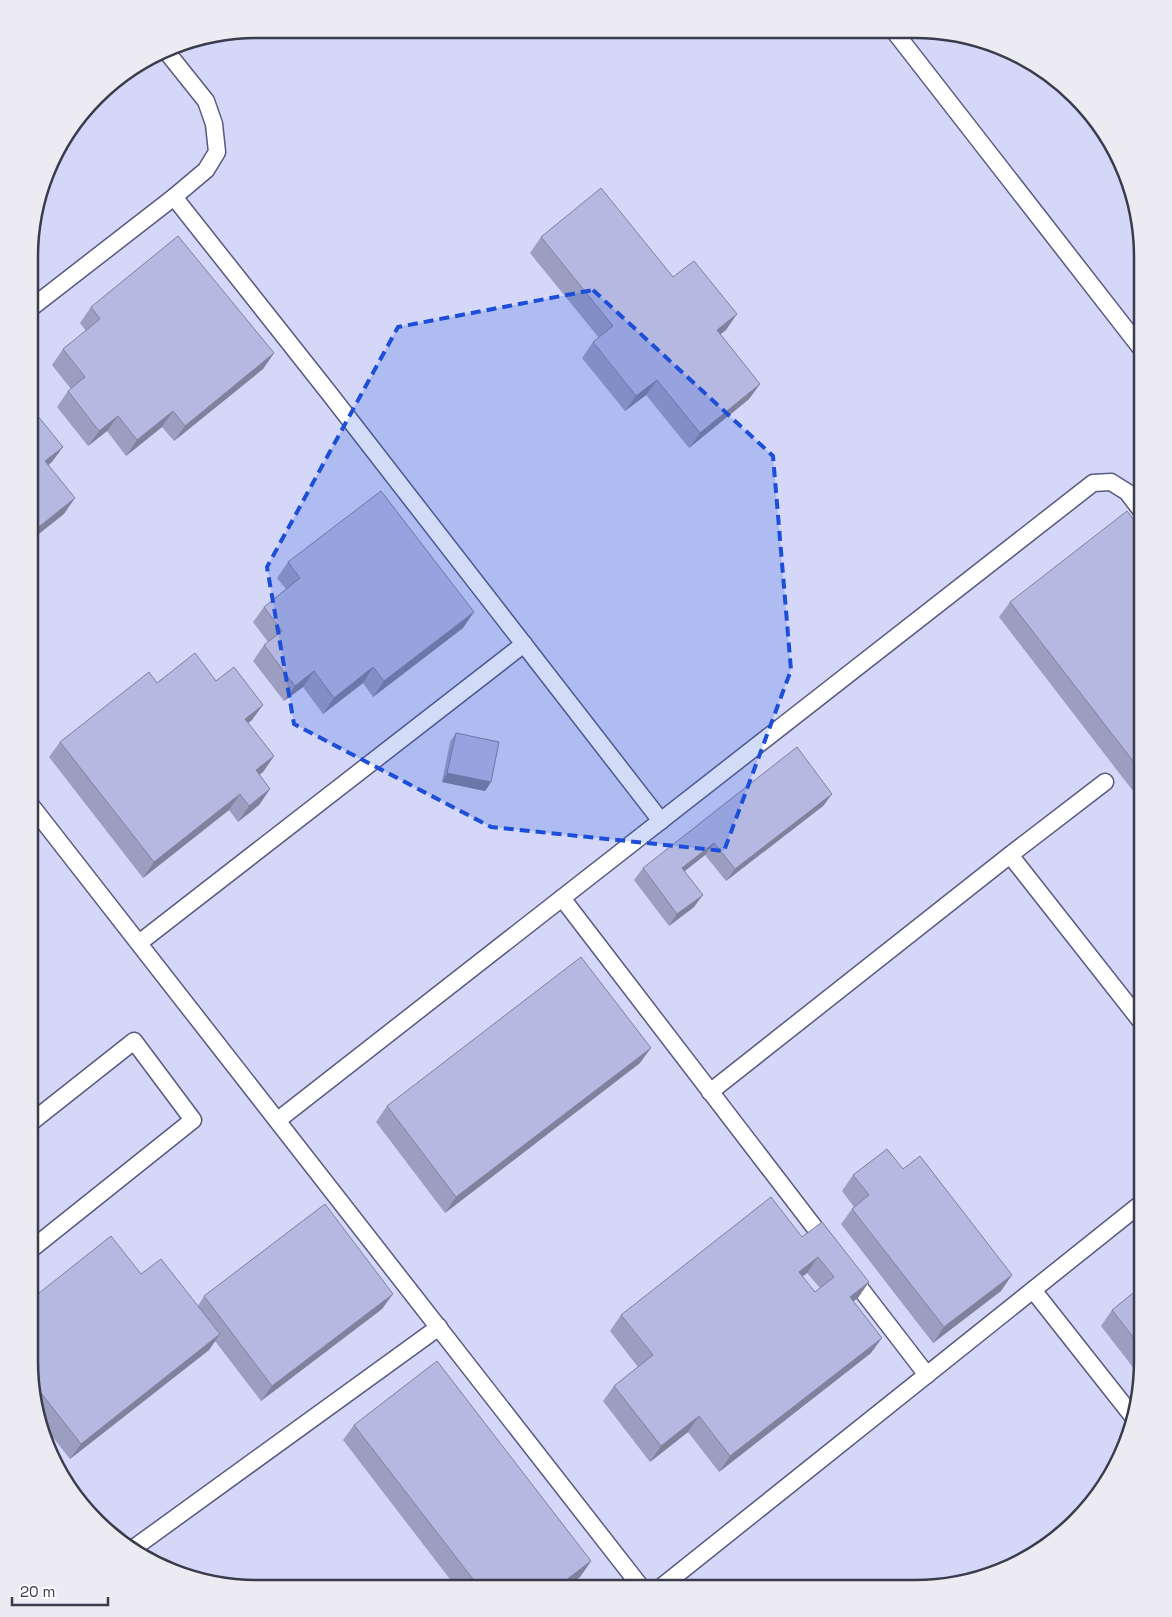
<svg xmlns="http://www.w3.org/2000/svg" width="1172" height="1617" viewBox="0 0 1172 1617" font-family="'Space Grotesk',sans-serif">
  <rect width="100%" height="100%" fill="#d4d7f8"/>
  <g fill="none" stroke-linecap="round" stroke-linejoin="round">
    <g stroke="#585a7e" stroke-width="19">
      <g id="lane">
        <path d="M894,31l249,320"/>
        <path d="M174,197l155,196 332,428"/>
        <path d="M31,308l143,-111 32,-27 11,-18 -3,-28 -8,-23 -40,-50"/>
        <path d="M30,804l611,783"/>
        <path d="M1010,855l133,169"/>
        <path d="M562,898l266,347"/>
        <path d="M139,943l385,-299"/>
        <path d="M710,1092l300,-237 95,-73"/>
        <path d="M278,1120l815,-637 18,-1 16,10 16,21"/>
        <path d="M29,1251l164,-131 -59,-79 -105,83"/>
        <path d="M850,1275l77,100"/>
        <path d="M1033,1290l101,128"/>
        <path d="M131,1550l308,-223"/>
        <path d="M660,1588l483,-386"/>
      </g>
    </g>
    <use href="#lane" stroke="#fff" stroke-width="16"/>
  </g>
  <g fill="#9c9ec1" fill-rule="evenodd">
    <path d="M541,237l132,40 53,53 -6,4 40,50 -11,15 -60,49 -43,-53 -21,16 -43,-53 11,-16 6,-4 -69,-85z"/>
    <path d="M91,307l183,46 -11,16 -89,72 -12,-14 -36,29 -19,-25 -19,15 -31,-39 11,-16 3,-2 -19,-24 11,-16 23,-18 -6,-8z"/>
    <path d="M1143,532v272l-144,-187 11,-15z"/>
    <path d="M288,562l175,66 -90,69 -10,-14 -40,31 -20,-27 -19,14 -31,-40 11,-16 4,-3 -15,-20 11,-15 22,-18 -9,-11z"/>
    <path d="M216,681l36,39 -4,3 26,33 -11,16 -4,3 11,14 -11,16 -21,17 -9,-12 -86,68 -94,-121 11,-15 97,-59z"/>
    <path d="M456,733l35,49 -6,9 -43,-9 8,-40z"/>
    <path d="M832,794l-9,12 -97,75 -21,-26 -20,16 9,36 -25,19 -35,-46 9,-12z"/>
    <path d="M640,1063l-195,150 -69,-91 11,-16z"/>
    <path d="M903,1169l98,122 -68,52 -92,-119 11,-15 2,-2 -12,-16 11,-16z"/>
    <path d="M802,1237l56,61 -5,3 18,52 -152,119 -31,-40 -38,30 -47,-61 11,-15 24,-19 -28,-36 11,-16zM807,1273l13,15 -5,4 -13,-15z"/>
    <path d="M141,1274l57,32 6,-10 178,13 -121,92 -46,-60 -6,9 -139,109 -26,-33 -15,-66z"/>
    <path d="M1143,1285v90l-1,4 -41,-53 11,-16z"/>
    <path d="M354,1425l237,136 -11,16 -13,10h-111l-113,-147z"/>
  </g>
  <g fill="#7f819d">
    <path d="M737,314l-11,16 -20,16 11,-16z"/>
    <path d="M274,353l-11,16 -89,72 11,-15z"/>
    <path d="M657,380l-11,15 -21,16 11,-15z"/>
    <path d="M760,384l-11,15 -60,49 11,-15z"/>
    <path d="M173,411l-11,16 -36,29 11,-16z"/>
    <path d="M118,416l-11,15 -19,15 11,-15z"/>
    <path d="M63,447l-11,15 -18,15 11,-16z"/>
    <path d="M75,498l-11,16 -34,27v-7z"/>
    <path d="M474,612l-11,16 -90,69 11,-16z"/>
    <path d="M373,667l-10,16 -40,31 11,-16z"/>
    <path d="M314,671l-11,16 -19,14 11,-15z"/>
    <path d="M263,705l-11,15 -18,14 11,-15z"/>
    <path d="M274,756l-11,16 -18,14 11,-16z"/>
    <path d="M447,773l44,9 -6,9 -43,-9z"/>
    <path d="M270,789l-11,16 -21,17 11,-16z"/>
    <path d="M240,794l-11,16 -86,68 11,-16z"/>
    <path d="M832,794l-9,12 -97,75 9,-12z"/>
    <path d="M714,843l-9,12 -32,25 9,-12z"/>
    <path d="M703,895l-9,12 -25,19 8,-12z"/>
    <path d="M651,1048l-11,15 -195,150 11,-16z"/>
    <path d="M818,1257l-11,16 -19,15 11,-16z"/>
    <path d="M1012,1275l-11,16 -68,52 11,-16z"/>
    <path d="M869,1282l-11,16 -19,14 11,-15z"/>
    <path d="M393,1294l-11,15 -121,92 11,-15z"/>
    <path d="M220,1334l-11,16 -139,109 11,-15z"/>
    <path d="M882,1338l-11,15 -152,119 11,-16z"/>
    <path d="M699,1416l-11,16 -38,30 11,-16z"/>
    <path d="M591,1561l-11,16 -13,10h-10z"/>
  </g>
  <g fill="#b5b8e0" stroke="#7f819d" fill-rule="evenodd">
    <path d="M601,188l72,89 21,-16 43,53 -20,16 43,54 -60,49 -43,-53 -21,16 -43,-54 20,-16 -72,-89z"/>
    <path d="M178,236l96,117 -89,73 -12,-15 -36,29 -19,-24 -19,15 -31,-40 17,-14 -22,-28 37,-30 -9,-12z"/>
    <path d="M33,410l30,37 -18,14 30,37 -45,36v-122z"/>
    <path d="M381,491l93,121 -90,69 -11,-14 -39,31 -20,-27 -19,15 -31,-41 18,-14 -18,-24 36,-29 -12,-16z"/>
    <path d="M1127,511l16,21v242l-133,-172z"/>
    <path d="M195,653l21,28 18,-14 29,38 -18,14 29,37 -18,14 14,19 -21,17 -9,-12 -86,68 -94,-120 89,-70 8,11z"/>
    <path d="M456,733l43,9 -8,40 -44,-9z"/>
    <path d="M797,747l35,47 -97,75 -21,-26 -32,25 21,27 -26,19 -34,-46z"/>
    <path d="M581,957l70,91 -195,149 -69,-91z"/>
    <path d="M887,1149l16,20 17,-13 92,119 -68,52 -92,-118 17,-14 -16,-20z"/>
    <path d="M771,1197l31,40 20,-15 47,60 -19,15 32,41 -152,118 -31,-40 -38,30 -47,-60 39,-31 -32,-40zM818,1257l16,20 -19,15 -16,-20z"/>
    <path d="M325,1204l68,90 -121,92 -68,-90z"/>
    <path d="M111,1236l30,38 20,-15 59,75 -139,110 -47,-60 -5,-24v-59z"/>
    <path d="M1143,1285v65l-31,-40z"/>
    <path d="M437,1361l154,200 -34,26h-78l-125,-162z"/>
  </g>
  <path fill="#1d4ed8" fill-opacity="0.2" stroke="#1d4ed8" stroke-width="4" stroke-dasharray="10 6" stroke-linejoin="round" d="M593,290l180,166 18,214 -67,181 -233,-24 -197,-103 -27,-157 131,-240z"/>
  <path d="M0 0H1172V1617H0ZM257 38H915A219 219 0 0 1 1134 257V1361A219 219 0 0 1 915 1580H257A219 219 0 0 1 38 1361V257A219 219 0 0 1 257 38Z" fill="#ebebf1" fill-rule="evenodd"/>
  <path fill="none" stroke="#3a3b4c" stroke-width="2.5" d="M257 38H915A219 219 0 0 1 1134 257V1361A219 219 0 0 1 915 1580H257A219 219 0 0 1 38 1361V257A219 219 0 0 1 257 38Z"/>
  <path d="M12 1597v8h96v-8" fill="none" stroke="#3a3b4c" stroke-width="2.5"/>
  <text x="20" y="1597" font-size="15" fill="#3a3b4c" stroke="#fafaff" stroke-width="4" paint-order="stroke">20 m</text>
</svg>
